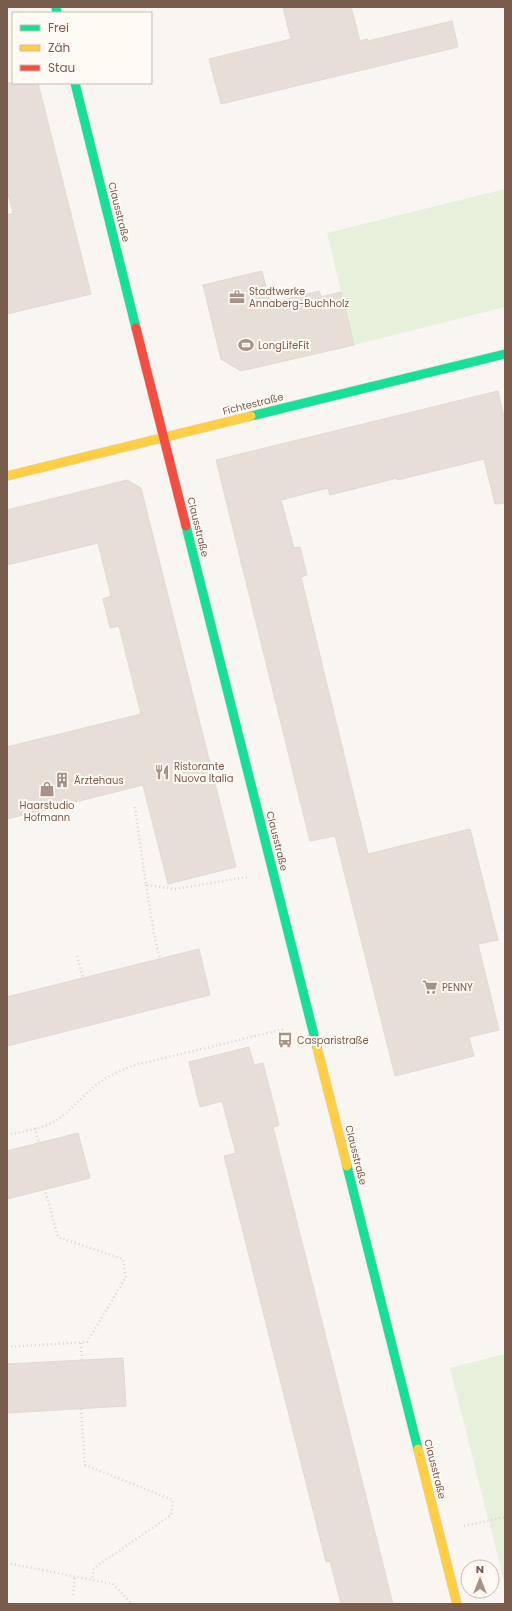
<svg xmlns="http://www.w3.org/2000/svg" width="512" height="1611" viewBox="0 0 512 1611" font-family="Poppins,sans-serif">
  <rect width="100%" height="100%" fill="#f9f5f0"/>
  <g fill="#e7f0db">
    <path d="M505,189v118l-151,38 -27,-112z"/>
    <path d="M505,1354v231l-55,-217z"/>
  </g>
  <g fill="#e6ded7" stroke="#e2d8d2">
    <path d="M283,7h68l9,34 7,-2 1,2 84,-20 6,26 -237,57 -12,-45 82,-20z"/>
    <path d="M7,83h31l53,211 -84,20v-99l6,-2 -6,-23z"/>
    <path d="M262,271l8,32 49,-12 2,6 20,-5 13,53 -113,26 -20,-12 -18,-74z"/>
    <path d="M498,391l7,31v81l-10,1 -11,-45 -87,21v-2l-67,17 -2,-7 -47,12 13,48 6,-1 7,28 -6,2 67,277 102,-25 28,111 -20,4 21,86 -30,7 5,19 -79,20 -60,-240 -25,5 -94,-381z"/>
    <path d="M127,480l14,8 95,379 -68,17 -25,-99 -136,34v-72l134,-33 -22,-88 -9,2 -7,-29 8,-3 -13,-53 -91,22v-55z"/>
    <path d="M199,949l11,46 -203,51v-49z"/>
    <path d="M249,1047l5,18 9,-2 16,62 -6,2 120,477h-52l-11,-43 -4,1 -102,-406 12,-3 -14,-52 -22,6 -11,-45z"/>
    <path d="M78,1133l12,45 -83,21v-48z"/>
    <path d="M123,1358l3,48 -119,7v-49z"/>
  </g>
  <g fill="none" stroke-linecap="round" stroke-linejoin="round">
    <g stroke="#d9d2cb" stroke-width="10">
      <g id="fast">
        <path d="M56,7l1,6"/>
        <path d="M75,83l61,245"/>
        <path d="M251,416l254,-62"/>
        <path d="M186,526l131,521"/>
        <path d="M347,1166l71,283"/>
      </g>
    </g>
    <g stroke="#d9d2cb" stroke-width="10">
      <g id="slow">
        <path d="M7,476l244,-60"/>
        <path d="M317,1047l30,119"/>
        <path d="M418,1449l39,155"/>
      </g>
    </g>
    <g stroke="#d9d2cb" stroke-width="10">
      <path id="jam" d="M136,328l50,198"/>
    </g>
    <g stroke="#dcd5d0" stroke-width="2.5" stroke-dasharray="1 3" stroke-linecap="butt">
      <path d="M135,807l11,78 30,4 71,-12"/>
      <path d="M146,885l8,49 6,25"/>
      <path d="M77,956l6,22"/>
      <path d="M35,1128l4,15"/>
      <path d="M7,1135c15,-3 34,-6 48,-14 11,-6 18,-15 28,-24 15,-16 32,-25 52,-32l150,-36"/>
      <path d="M81,1343l1,17"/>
      <path d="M7,1347l80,-5 39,-65 -3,-18 -65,-22 -13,-47"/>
      <path d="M81,1409l4,56 88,35 -2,15 -77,53 -2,12"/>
      <path d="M464,1526l41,-9"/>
      <path d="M7,1563l106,21 19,20"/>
      <path d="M73,1595l2,-19"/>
    </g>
    <use href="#fast" stroke="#16e098" stroke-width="9"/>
    <use href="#slow" stroke="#ffcf43" stroke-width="9"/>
    <use href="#jam" stroke="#f24e42" stroke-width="9"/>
  </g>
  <defs>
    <g id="office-bare" transform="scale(1.2)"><path d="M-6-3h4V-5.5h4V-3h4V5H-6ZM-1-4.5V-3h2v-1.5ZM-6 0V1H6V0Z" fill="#a69286" stroke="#fffaf3" stroke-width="2.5" paint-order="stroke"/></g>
    <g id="stadium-bare" transform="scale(1.2)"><path d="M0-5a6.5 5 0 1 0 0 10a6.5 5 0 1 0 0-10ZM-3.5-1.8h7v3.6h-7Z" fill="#a69286" stroke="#fffaf3" stroke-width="2.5" paint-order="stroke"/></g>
    <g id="restaurant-bare" transform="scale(1.2)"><path d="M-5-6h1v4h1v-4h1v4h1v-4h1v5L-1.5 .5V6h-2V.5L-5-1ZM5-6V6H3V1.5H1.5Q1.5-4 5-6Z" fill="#a69286" stroke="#fffaf3" stroke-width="2.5" paint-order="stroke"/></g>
    <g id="building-bare" transform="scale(1.2)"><path d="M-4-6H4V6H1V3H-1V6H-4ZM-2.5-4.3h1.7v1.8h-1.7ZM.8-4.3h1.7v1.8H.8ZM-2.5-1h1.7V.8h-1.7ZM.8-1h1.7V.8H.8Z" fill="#a69286" stroke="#fffaf3" stroke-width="2.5" paint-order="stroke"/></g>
    <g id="shop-bare" transform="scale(1.2)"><path d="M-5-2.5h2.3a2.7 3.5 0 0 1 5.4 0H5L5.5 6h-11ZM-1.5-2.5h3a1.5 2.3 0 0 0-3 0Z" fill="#a69286" stroke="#fffaf3" stroke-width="2.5" paint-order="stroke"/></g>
    <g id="supermarket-bare" transform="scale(1.2)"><path d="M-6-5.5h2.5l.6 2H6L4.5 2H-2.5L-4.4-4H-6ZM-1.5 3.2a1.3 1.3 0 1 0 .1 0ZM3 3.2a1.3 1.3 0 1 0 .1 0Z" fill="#a69286" stroke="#fffaf3" stroke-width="2.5" paint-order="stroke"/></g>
    <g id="bus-bare" transform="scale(1.2)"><path d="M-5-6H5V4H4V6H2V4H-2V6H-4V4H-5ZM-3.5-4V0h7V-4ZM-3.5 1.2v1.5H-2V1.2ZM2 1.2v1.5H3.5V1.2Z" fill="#a69286" stroke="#fffaf3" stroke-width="2.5" paint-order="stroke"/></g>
  </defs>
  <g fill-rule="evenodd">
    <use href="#office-bare" x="237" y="297"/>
    <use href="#stadium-bare" x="246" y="345"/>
    <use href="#restaurant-bare" x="162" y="772"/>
    <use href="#building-bare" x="62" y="780"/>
    <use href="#shop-bare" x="47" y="789"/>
    <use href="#supermarket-bare" x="430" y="987"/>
    <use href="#bus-bare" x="285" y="1040"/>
  </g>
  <g text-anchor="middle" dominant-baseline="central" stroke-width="4" stroke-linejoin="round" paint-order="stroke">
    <g font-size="10" fill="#7a5c4d" stroke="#fffaf3">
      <text transform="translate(119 212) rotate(76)">Clausstraße</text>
      <text transform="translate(253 404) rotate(-14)">Fichtestraße</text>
      <text transform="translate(198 527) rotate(76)">Clausstraße</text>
      <text transform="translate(277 841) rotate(76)">Clausstraße</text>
      <text transform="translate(356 1155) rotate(76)">Clausstraße</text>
      <text transform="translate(435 1469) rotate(76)">Clausstraße</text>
    </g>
    <g font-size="10" fill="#7a5c4d" stroke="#fffaf3" text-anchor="start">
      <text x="249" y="291">Stadtwerke<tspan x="249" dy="12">Annaberg-Buchholz</tspan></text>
      <text x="258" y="345">LongLifeFit</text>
      <text x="174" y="766">Ristorante<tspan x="174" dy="12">Nuova Italia</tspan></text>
      <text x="74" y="780">Ärztehaus</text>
      <text x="47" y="805" text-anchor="middle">Haarstudio<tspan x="47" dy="12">Hofmann</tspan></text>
      <text x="442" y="987">PENNY</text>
      <text x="297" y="1040">Casparistraße</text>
    </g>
  </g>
  <rect width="512" height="1611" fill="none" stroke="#7a5c4d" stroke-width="16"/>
  <rect x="12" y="12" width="140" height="72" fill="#fffaf3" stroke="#cabbb1"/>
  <rect x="20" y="25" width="20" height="6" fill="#16e098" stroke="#cabbb1"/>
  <text x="48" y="32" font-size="12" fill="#7a5c4d">Frei</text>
  <rect x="20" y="45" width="20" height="6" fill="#ffcf43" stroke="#cabbb1"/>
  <text x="48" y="52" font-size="12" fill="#7a5c4d">Zäh</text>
  <rect x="20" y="65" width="20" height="6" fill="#f24e42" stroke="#cabbb1"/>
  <text x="48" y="72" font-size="12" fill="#7a5c4d">Stau</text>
  <g transform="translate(480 1579)"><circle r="19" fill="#fffaf3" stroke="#cabbb1"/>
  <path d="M0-3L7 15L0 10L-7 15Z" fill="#a69286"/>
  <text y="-6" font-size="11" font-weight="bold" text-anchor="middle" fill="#7a5c4d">N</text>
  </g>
</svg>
